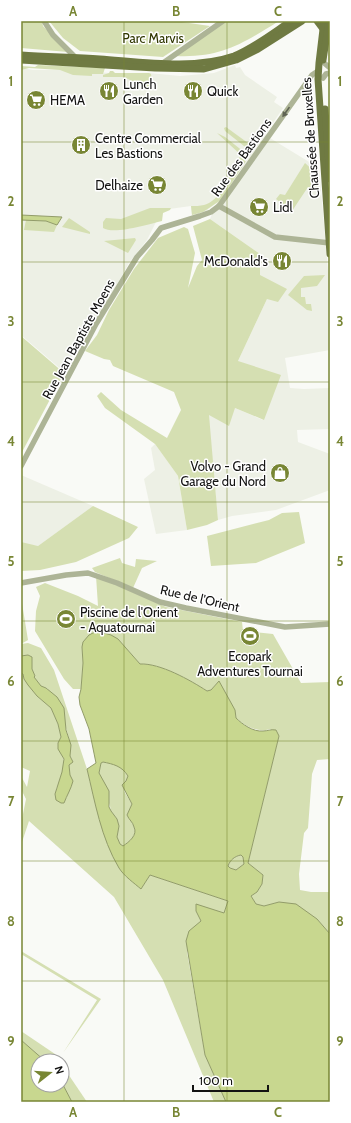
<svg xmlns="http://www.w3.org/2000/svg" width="351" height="1123" viewBox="0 0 351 1123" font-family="Cabin,sans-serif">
  <rect width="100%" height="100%" fill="#f9faf6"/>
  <g fill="#edf0e5">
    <path d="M235,65l1,3 4,-1 5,8 32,22 -3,5 9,6 -18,27 54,33 11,125v57l-45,8 5,30 14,1 26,-1v41l-33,1 1,12 32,12v36l-54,20 -44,6 -14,4 -10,-105 27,-7 28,12 -25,-59 29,-62 -7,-24v-21l-50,-35 7,-17 -12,10 -13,4 -1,-10 -29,4 -15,30 -18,23 -24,43 -42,65 -42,-36v-267l12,2h27l84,5 5,-2 31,3 34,-3z"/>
    <path d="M155,444l23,32 9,54 -31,4 -12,-55 11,-9 -4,-22z"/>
    <path d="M21,475l72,31 -55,40 -14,-2 -3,-2z"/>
  </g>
  <g fill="#d5dfb2">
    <path d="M21,21h21l1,5 25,26 -47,-4z"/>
    <path d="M49,21h126l35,5 -47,31 -83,-6 -17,-13z"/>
    <path d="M226,21h53c-37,23 -58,37 -103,35z"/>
    <path d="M38,65l67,3 -2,6h-11v2l-19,-1 -13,-5 -31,-2 -8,2v-4l14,1z"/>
    <path d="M110,71h3l2,2h34l2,1 1,6 -3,7 -3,1 -22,-11h-21v-2l6,-2z"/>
    <path d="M226,127l26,19 -3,4 -24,-19 -1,-3z"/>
    <path d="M217,133l8,4 24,19 -28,44 -18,12 -11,3 -1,-9c4,0 9,0 13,-1 13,-3 20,-19 26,-29l-1,-2 12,-19z"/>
    <path d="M305,163l13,12 1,16 -11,-4 -16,24 -16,-12 4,-5 5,1z"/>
    <path d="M150,208h21l-1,2 -7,3 -1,8c-13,3 -48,14 -59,7v-6l3,-4 15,1z"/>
    <path d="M69,218l21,14v2l-28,-7z"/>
    <path d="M210,219l50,35v21l27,14 -9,13 -11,-3 -29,62 43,14 -17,45 -29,-12 -6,18 -20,-11 9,105 -11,5 -20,5 -9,-54 -23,-32 -50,-36 -8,-12 4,-4 20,18 46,28 14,-28 -7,-18 -61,-26 -3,-6 -6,-1 -19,-8 12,-16 12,-25 25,-41 24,-31 26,-11 4,2 7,24 -7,35 9,-22 5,-6 -9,-34z"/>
    <path d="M26,220l20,1 11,4 -3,7 -30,-2z"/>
    <path d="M135,238l1,2 -8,13 -24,-12z"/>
    <path d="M325,275l-8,11 -16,2v9h4l1,7h5l1,7 -5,-1 -19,-15 16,-19z"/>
    <path d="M21,336l43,37 -43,81z"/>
    <path d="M93,506l45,21 -9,11 -53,24 -36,8 -19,1v-29l17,4z"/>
    <path d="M299,512l6,31 -49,20 -45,3 -4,-30 62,-16 13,-7z"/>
    <path d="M120,558l2,5 13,4 1,-8 21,2 -15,7 -9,20 -38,-16 -3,-4z"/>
    <path d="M96,576l70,31 76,15 1,9 30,3 28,49 29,-1v77l-13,1 -5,14 -4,54 -4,5 -5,41 1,16 11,2h19v42l-13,-15 -38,-17 -15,4 -8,-2 -5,-8 6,-4 5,-8 1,-9 -15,-12 31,-127 -9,-7c-13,4 -25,-3 -34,-11v-3l-19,-32 -6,7 -4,1c-17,-11 -47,-28 -67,-27l-22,-25 -36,8 1,16 -2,26h-8l-9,-10 -29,-48 1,-20 4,-15 -4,-9 9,-4 33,13 20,10z"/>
    <path d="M21,597l7,43 -7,4 7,-1 13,5 13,22 33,99 12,49 8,25 13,26 21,20 9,-14 78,26 -4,12 -28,-2 5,10 -11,10 -3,21 18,103 21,47h-12l-51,-122 -49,-83 -85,-76 -8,24v-21l5,-25 -5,-10v-13l6,11 3,-16 -9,-4v-94l2,1 14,22 14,12 7,16 3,13c-6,12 0,11 2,21 3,8 -3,25 -7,31l8,14 5,-12v-27l3,-5 -2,-3c2,-25 -12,-46 -23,-68l-6,-1 -7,-10 1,-1 -3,-7v-12l-4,-2 -7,1z"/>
    <path d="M103,762c11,2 19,3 25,14l-4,15 8,13 -5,11c2,5 6,7 7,12 4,8 -5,15 -11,19l-3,-2 -3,-7 2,-11 -2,-7 -6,-8 -1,-5 -11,-33 2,-10z"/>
    <path d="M242,855l1,2 1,7 -8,6 -6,-2 -2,-2c2,-6 7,-10 14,-11z"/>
    <path d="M21,951l80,48 -38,54 34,-53 -76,-46z"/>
    <path d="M21,1031l34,23 5,7h-15l-24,-21z"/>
    <path d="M62,1065l25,37h-15l-10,-19z"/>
  </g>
  <g fill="#c8d78f" stroke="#929c6a" fill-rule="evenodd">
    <path d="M21,215l41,2 -5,8 -11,-4 -25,-1z"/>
    <path d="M97,631l14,4 7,4 22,25c20,-1 50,16 67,27l4,-1 8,-9 16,29 1,8c6,6 17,14 27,13 5,0 7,-2 13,-1l3,6 -31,127 15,12 -1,9 -5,8 -6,4 5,8 8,2 15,-4 17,2 21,15 13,15v168h-104l-21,-47 -19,-114 3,-10 12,-10 -5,-10v-7l28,9 4,-12 -78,-26 -9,14c-7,-6 -17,-13 -22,-21 -18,-30 -24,-66 -32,-99l9,-6 -7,-34 -9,-24 -1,-8 2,-8 2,-26 -1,-16 1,-5 6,-7zM103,762c10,2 19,4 25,14l-2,5 -4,4 10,19 -5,11c2,5 6,7 7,12 4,8 -5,15 -11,19l-3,-2 -3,-7 2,-11 -2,-7 -6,-8 -2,-4v-16l-10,-18 2,-10zM241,855l2,2 1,7 -8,6 -6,-2 -2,-2c2,-6 7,-10 13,-11z"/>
    <path d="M28,655l4,2v12l3,7 -1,1 7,9 5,2 11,9 7,11 2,22 5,15 -1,11 3,6 -4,3 1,10 3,6c-2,8 -6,14 -9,22h-3l-5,-3 -1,-6 7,-22 2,-13 -6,-10v-6l3,-6 -3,-13 -7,-16 -14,-12 -9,-11 -4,-6 -1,-5 -2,-1v-17z"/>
    <path d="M21,1040l24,21h-7v24h24v-2l10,19h-51z"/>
  </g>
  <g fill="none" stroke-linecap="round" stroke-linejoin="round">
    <g stroke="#adb496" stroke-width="5.5">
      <path d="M44,21l9,14 23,23"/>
      <path d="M323,62l7,6"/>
      <path d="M163,63l60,-42"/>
      <path d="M323,78l3,-4 4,-1"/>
      <path d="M219,206l56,31 55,6"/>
      <path d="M21,466l75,-142 41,-67 15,-17 9,-12 39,-12 11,-4 8,-6 93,-131 6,-4"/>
      <path d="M21,583l45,-8 22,-2 29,10 43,19 26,6 99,19 45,-3"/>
    </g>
    <g stroke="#6f7a42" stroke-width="7">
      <path d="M317,21l6,8"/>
      <path d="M324,21l-5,42 -1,16 12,175"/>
      <path d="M21,55c26,2 53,2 79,4 42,3 94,11 134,-3 20,-8 39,-23 57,-35"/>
      <path d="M21,60l134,8 49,1 32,-9 22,-11 44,-28"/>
      <path d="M323,60l6,-39"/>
      <path d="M325,109l5,70"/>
    </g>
  </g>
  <defs><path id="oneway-solid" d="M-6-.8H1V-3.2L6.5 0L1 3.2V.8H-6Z"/></defs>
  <use fill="#606454" href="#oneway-solid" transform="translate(286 112) rotate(125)"/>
  <path fill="none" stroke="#788634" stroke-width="1" stroke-opacity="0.55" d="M124,21v1081M227,21v1081M21,142h309M21,262h309M21,382h309M21,502h309M21,621h309M21,741h309M21,861h309M21,981h309"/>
  <defs>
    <g id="restaurant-disc" transform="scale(1)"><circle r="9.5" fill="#788634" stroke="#fff"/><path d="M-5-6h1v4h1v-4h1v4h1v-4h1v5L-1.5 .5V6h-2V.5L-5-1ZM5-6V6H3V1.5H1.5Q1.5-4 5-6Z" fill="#fff"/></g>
    <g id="supermarket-disc" transform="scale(1)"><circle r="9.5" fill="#788634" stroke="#fff"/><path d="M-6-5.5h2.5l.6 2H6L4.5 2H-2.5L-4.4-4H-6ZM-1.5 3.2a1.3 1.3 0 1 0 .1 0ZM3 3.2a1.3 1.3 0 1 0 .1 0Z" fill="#fff"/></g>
    <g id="building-disc" transform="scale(1)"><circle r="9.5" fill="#788634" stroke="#fff"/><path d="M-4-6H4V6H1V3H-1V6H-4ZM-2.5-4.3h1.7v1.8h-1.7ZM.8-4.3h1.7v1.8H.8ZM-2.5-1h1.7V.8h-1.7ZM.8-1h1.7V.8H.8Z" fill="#fff"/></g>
    <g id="shop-disc" transform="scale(1)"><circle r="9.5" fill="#788634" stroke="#fff"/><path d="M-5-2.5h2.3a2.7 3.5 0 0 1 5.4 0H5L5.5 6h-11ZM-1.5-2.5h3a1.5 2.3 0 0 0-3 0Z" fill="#fff"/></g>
    <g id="stadium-disc" transform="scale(1)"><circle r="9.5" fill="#788634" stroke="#fff"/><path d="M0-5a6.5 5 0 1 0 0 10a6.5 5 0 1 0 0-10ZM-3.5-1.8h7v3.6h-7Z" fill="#fff"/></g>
  </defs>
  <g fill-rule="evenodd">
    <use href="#restaurant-disc" x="109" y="91"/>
    <use href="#restaurant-disc" x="193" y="91"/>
    <use href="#supermarket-disc" x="36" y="100"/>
    <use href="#building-disc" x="81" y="145"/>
    <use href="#supermarket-disc" x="157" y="185"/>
    <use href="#supermarket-disc" x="259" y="207"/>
    <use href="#restaurant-disc" x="282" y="261"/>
    <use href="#shop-disc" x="280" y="473"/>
    <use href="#stadium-disc" x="66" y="619"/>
    <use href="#stadium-disc" x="250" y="636"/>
  </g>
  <g text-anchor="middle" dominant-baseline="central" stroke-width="3" stroke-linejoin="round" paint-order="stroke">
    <g font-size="13" fill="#303700" stroke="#fff">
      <text x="153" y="38">Parc Marvis</text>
    </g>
    <g font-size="13" fill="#131312" stroke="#fff" text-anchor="start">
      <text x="123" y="84">Lunch<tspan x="123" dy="15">Garden</tspan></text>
      <text x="207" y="91">Quick</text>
      <text x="50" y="100">HEMA</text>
      <text x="95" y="138">Centre Commercial<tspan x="95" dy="15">Les Bastions</tspan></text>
      <text x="143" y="185" text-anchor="end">Delhaize</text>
      <text x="273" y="207">Lidl</text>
      <text x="268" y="261" text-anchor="end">McDonald's</text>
      <text x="266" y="466" text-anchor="end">Volvo - Grand<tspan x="266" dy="15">Garage du Nord</tspan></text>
      <text x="80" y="612">Piscine de l'Orient<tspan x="80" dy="15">- Aquatournai</tspan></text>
      <text x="250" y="656" text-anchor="middle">Ecopark<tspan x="250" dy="15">Adventures Tournai</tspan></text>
    </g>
    <g font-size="13" fill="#131312" stroke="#fff">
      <text transform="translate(310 138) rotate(-94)">Chaussée de Bruxelles</text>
      <text transform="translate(241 157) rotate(-54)">Rue des Bastions</text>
      <text transform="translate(78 339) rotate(-61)">Rue Jean Baptiste Moens</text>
      <text transform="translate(200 598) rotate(13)">Rue de l'Orient</text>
    </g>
  </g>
  <rect width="351" height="1123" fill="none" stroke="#ffffff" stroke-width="44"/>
  <g transform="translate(50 1073) rotate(73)"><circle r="19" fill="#ffffff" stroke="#a1a1a0"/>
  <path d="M0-3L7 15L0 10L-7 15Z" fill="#788634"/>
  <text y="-6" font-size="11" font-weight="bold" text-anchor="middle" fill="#131312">N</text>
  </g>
  <path d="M193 1085v6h75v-6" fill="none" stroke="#131312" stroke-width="2"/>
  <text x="199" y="1085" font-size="12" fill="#131312" stroke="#ffffff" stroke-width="3" paint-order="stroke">100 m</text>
  <rect x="22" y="22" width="307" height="1079" fill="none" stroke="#788634" stroke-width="1.5"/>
  <g font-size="13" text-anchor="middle" font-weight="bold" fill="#788634">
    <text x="73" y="16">A</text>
    <text x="176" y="16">B</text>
    <text x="278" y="16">C</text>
    <text x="11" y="86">1</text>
    <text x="340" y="86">1</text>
    <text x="11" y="206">2</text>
    <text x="340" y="206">2</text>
    <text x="11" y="326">3</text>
    <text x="340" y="326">3</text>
    <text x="11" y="446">4</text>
    <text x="340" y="446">4</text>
    <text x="11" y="566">5</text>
    <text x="340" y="566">5</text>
    <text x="11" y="686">6</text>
    <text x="340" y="686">6</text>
    <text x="11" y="806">7</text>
    <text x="340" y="806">7</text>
    <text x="11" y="926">8</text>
    <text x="340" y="926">8</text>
    <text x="11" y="1046">9</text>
    <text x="340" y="1046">9</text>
    <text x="73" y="1117">A</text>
    <text x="176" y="1117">B</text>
    <text x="278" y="1117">C</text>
  </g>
</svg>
